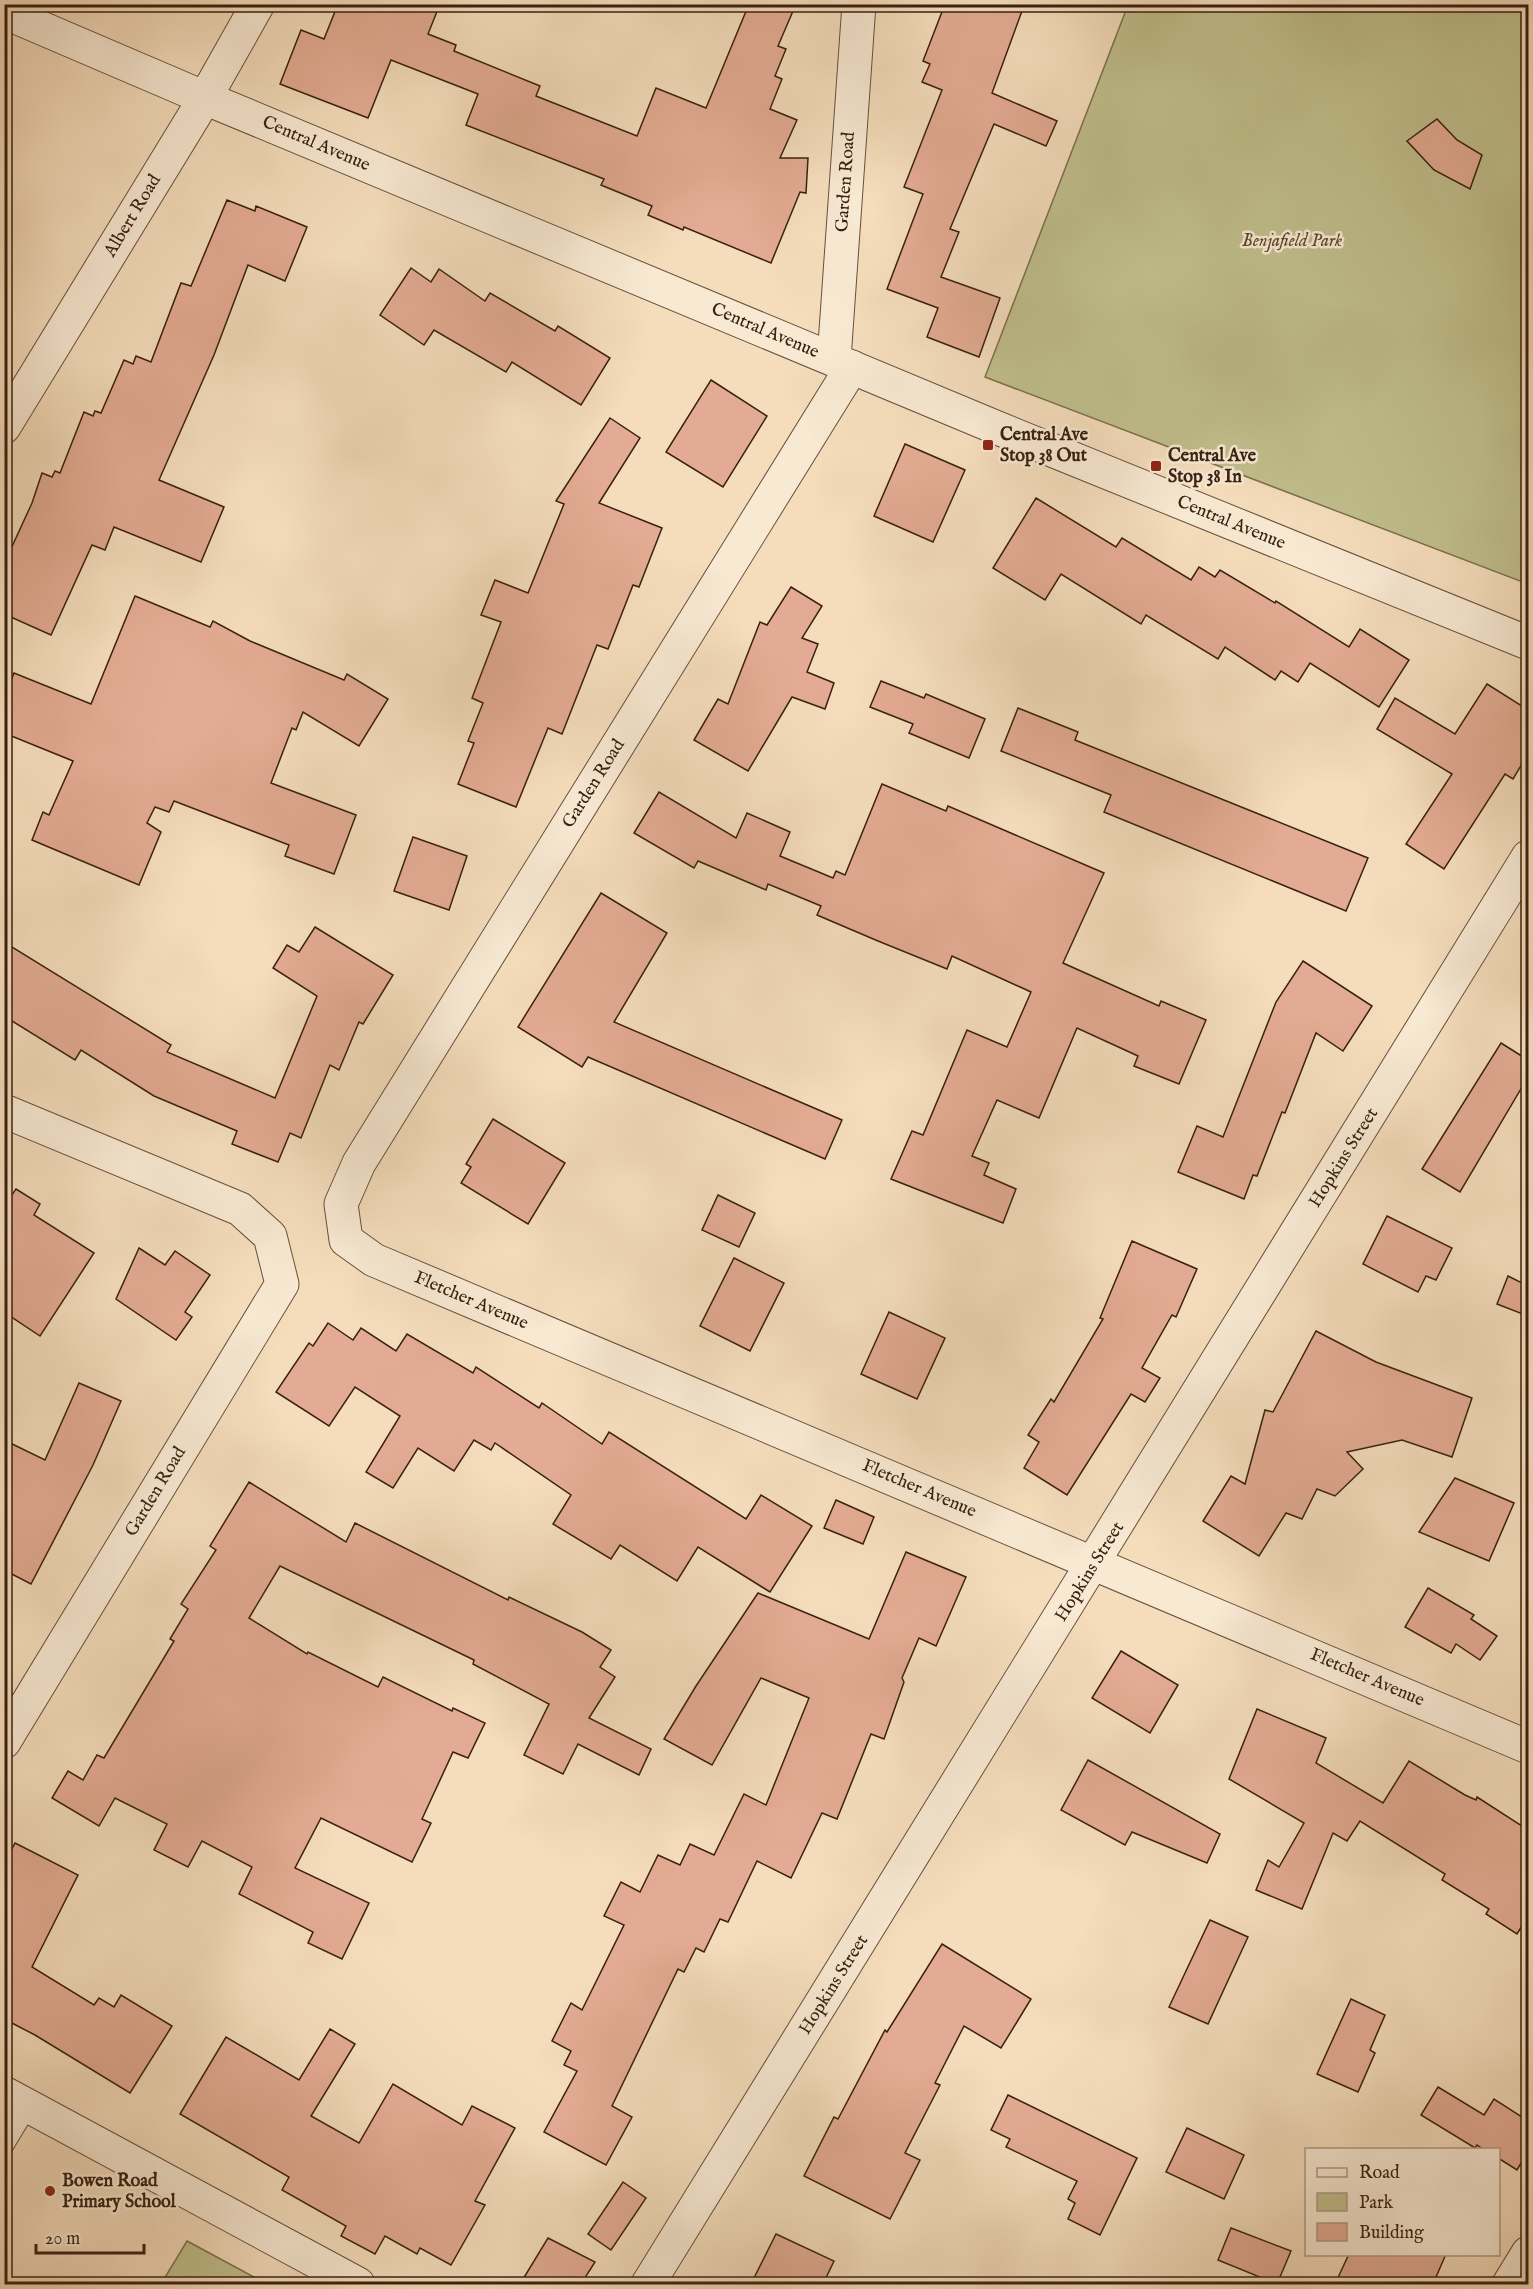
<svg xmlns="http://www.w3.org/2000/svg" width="1533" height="2289" viewBox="0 0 1533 2289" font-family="'IM FELL English',serif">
  <rect width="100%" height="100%" fill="#f5ddbc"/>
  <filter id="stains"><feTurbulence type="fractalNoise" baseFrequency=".00333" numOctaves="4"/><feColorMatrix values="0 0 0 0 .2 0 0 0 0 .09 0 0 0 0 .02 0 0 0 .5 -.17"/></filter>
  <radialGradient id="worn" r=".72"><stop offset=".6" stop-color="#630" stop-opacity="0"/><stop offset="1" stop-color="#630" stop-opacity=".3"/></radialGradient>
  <g fill="#c0bf8d" stroke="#7c704e" stroke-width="1.5">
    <path d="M1128,5h400v579l-543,-207z"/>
    <path d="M187,2241l80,43h-106z"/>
  </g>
  <g fill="#e3ab93" stroke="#392010" stroke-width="1.5">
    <path d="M338,4h102l-12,30 28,11 -2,6 86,35 -4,10 101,40 19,-48 50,20 43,-104h47l-18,42 8,3 -11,27 7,3 -12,30 27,11 -17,38h28l-2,35 -6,-1 -29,71 -87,-36 -1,3 -35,-15 4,-9 -51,-21 3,-6 -138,-54 12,-31 -87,-34 -23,58 -88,-34 21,-54 23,9z"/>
    <path d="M945,4h61l16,7 -30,82 65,28 -11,25 -52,-22 -44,105 9,3 -18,45 59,21 -21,59 -52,-20 11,-29 -51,-19 36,-95 -19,-7 38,-97 -20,-8 8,-18 -7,-3z"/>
    <path d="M1437,119l20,21 25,15 -12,34 -36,-19 -27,-29z"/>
    <path d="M227,200l28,11 1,-5 51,21 -22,54 -37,-16 -34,90 -55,125 65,27 -23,55 -87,-35 -9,23 -13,-5 -41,90 -47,-21v-50l28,-61 10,-30 10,4 3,-6 5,2 24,-61 9,4 2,-5 6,2 23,-53 9,4 3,-8 15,6 30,-79 10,3z"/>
    <path d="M411,268l20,14 8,-13 46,32 5,-8 65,38 3,-5 52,32 -29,47 -69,-43 -6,10 -72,-42 -10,15 -44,-30z"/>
    <path d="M711,380l56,36 -44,71 -57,-35z"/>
    <path d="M610,418l30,20 -41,65 63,25 -23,59 -6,-2 -25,64 -11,-4 -35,89 -14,-6 -32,79 -58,-23 16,-41 -6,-2 15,-38 -11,-5 29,-76 -20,-7 14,-35 33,13 36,-89 -8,-3z"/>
    <path d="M905,444l60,26 -32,72 -59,-26z"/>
    <path d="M1036,498l80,49 6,-9 69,42 8,-13 16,10 5,-7 55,33 1,-2 73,46 11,-18 49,31 -30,47 -69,-44 -12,19 -17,-11 -6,9 -50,-33 -7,12 -72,-44 -5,9 -80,-50 -16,26 -52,-32z"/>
    <path d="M791,587l31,19 -20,32 16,6 -11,28 27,11 -9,26 -33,-12 -44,74 -54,-31 24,-41 10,5 32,-82 7,3z"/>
    <path d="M135,596l75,31 3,-6 37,20 94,39 3,-6 41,25 -29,47 -56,-34 -7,18 -4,-2 -21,55 85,32 -22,59 -49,-18 4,-11 -115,-44 -5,11 -14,-5 -8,16 14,9 -22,53 -107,-45 11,-28 6,3 24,-54 -69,-28v-36l10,-24 77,31z"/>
    <path d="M881,681l43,17 2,-4 59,25 -16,39 -60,-25 4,-9 -43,-17z"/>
    <path d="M1487,684l41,26v44l-15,25 -8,-5 -61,95 -38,-25 46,-70 -75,-45 18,-31 60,36z"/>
    <path d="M1018,708l60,24 -3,8 293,118 -22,53 -242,-99 7,-17 -110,-44z"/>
    <path d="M882,784l64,27 2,-5 156,67 -41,90 96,43 2,-5 45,19 -27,64 -45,-18 4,-10 -61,-28 -38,90 -42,-18 -25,56 17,7 -5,12 32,14 -13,34 -112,-44 21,-48 11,4 44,-105 40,17 24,-55 -79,-36 -5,13 -69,-28 -61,-26 4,-9 -53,-22 -2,6 -68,-29 -4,7 -60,-35 25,-41 77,46 11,-25 43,19 -10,24 53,22 3,-7 9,4z"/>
    <path d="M413,837l54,19 -18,54 -55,-19z"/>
    <path d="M601,893l66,40 -53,89 228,98 -17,39 -237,-102 -6,10 -64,-40z"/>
    <path d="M315,927l78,48 -30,49 -4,-2 -20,48 -9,-5 -29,73 -11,-5 -12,29 -46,-18 5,-13 -83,-35 -73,-46 -6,10 -71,-44v-74l167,103 -4,7 108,46 42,-102 -44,-28 14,-23 12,7z"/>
    <path d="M1303,961l69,45 -29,45 -27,-18 -31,80 -3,-1 -25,64 -4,-1 -9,24 -66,-27 19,-46 26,11 53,-135z"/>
    <path d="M1501,1043l27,17v17l-68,115 -38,-23z"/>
    <path d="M493,1119l72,44 -37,61 -67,-41 10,-16 -5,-3z"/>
    <path d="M16,1189l24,15 -6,11 60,38 -54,83 -36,-24v-116l5,3z"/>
    <path d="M718,1195l37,18 -16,34 -37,-17z"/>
    <path d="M1387,1216l65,32 -16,32 -10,-4 -8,16 -55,-28z"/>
    <path d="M1132,1241l65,28 -21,48 -4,-2 -30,53 18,10 -15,24 -14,-8 -64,101 -43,-27 15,-26 -11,-7 23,-36 3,3 49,-83 -3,-1z"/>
    <path d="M139,1248l26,17 10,-14 35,24 -25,37 7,5 -16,23 -60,-41z"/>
    <path d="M734,1258l50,25 -34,68 -50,-25z"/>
    <path d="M1508,1276l20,10v30l-31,-12z"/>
    <path d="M889,1312l56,26 -28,61 -56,-25z"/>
    <path d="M328,1323l25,17 8,-12 35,23 11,-17 66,39 3,-6 63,41 3,-5 60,41 7,-12 137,87 15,-24 51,31 -42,66 -72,-45 -21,34 -57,-36 -9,14 -58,-35 18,-29 -76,-52 -4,7 -17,-10 -20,31 -36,-23 -25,40 -27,-16 34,-56 -45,-29 -26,39 -53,-34 33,-49 4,3z"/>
    <path d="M1316,1331l60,31 96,36 -20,59 -50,-17 -55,12 16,17 -28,27 -18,-7 -15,30 -16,-6 -27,43 -56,-35 28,-45 14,8 20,-74 8,2z"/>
    <path d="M79,1383l42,18 -28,64 -62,119 -27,-14v-130l41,20z"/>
    <path d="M1455,1478l59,25 -25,58 -70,-29z"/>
    <path d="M249,1482l97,60 9,-19 153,77 1,-3 73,35 29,18 -11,17 15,10 -26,41 62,31 -12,26 -61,-31 -15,30 -39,-19 25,-51 -76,-40 1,-4 -194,-94 -31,52 58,36 1,-2 70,35 5,-10 69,34 1,-3 32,15 -17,35 -15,-6 -31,67 9,4 -19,39 -91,-44 -26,50 74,35 -27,56 -34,-16 5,-11 -74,-38 13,-27 -50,-26 -14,26 -34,-17 13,-26 -52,-26 -16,28 -47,-28 16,-27 15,9 14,-25 7,3 70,-117 -4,-2 18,-30 -7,-5 35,-54 -6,-4z"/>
    <path d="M836,1500l38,17 -11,27 -39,-16z"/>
    <path d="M906,1552l60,25 -30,69 -17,-8 -17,40 2,4 -20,57 -13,-5 -34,85 -15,-6 -31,65 -34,-17 -29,61 -8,-3 -16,33 -8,-4 -12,24 -6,-3 -66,137 20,11 -26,48 -62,-33 33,-61 -13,-6 7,-14 -19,-10 19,-38 11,7 42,-85 -20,-9 17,-34 19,10 18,-37 22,10 10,-21 24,11 30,-61 22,11 43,-107 -48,-20 -49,87 -48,-26 32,-53 62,-93 111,46z"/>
    <path d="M1428,1588l46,27 -3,4 26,17 -17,24 -24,-16 -5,9 -46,-26z"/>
    <path d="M1121,1651l57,34 -28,48 -58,-35z"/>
    <path d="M1257,1709l69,29 -10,25 67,40 26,-42 56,34 11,5 1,-3 51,33v86l-11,18 -31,-20 3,-5 -47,-29 3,-6 -85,-53 -13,20 -14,-8 -31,76 -46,-19 12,-30 11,7 25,-44 -75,-44z"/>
    <path d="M1088,1760l132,74 -13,29 -75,-31 -7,13 -64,-35z"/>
    <path d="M15,1843l63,32 -46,92 62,38 5,-7 15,9 7,-12 51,31 -42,67 -95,-58 -29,-15 -2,2v-158z"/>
    <path d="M1210,1920l38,17 -40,87 -39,-17z"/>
    <path d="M942,1944l89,55 -30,49 -37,-22 -29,57 5,2 -35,68 15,7 -30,59 -86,-43 30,-59 4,2 47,-89 2,2z"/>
    <path d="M1351,1999l34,16 -15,35 5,3 -17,39 -41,-18z"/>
    <path d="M330,2029l25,15 -44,72 48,27 34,-59 69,41 10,-19 43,22 -40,73 10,4 -34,60 -31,-17 -3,6 -32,-18 -10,18 -34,-18 5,-10 -64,-36 7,-13 -109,-63 46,-77 73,43z"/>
    <path d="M1438,2087l46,28 10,-16 34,22v30l-11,19 -19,-12v-8h-14l-7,-5 -2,3 -54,-33z"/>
    <path d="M1008,2095l129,63 -37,77 -32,-16 7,-16 -7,-4 9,-18 -71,-34 4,-8 -19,-9z"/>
    <path d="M1187,2128l57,27 -20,44 -58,-27z"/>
    <path d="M623,2182l23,16 -35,52 -23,-16z"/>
    <path d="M1231,2228l60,23 -14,33 -59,-24z"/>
    <path d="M776,2234l58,27 -11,23h-72z"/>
    <path d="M548,2238l47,24 -14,22h-61z"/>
    <path d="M1349,2254h97l-13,30h-98z"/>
  </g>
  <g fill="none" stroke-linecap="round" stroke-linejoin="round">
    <g stroke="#684f3b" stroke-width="22">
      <path id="service" d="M4,2144l23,-38"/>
    </g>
    <g stroke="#684f3b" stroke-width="35">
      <g id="minor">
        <path d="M4,12l201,86"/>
        <path d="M834,359l25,-355"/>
        <path d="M852,367l-493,796 -18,41 5,36 28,20 1154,487"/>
        <path d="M4,1111l236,98 30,27 12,48 -278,458"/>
        <path d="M1509,2284l19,-31"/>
      </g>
    </g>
    <g stroke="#684f3b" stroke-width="35">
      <g id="tertiary">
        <path d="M205,98l790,329 533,216"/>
        <path d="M4,427l201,-329 53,-94"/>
        <path d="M4,2093l354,191"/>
        <path d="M648,2284l880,-1427"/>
      </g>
    </g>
    <use href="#service" stroke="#f8e9d3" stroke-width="20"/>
    <use href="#minor" stroke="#f8e9d3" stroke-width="33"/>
    <use href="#tertiary" stroke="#f8e9d3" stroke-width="33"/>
  </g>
  <g fill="#8f2418" stroke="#f8e9d3" stroke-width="2">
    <rect x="982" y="439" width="12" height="12" rx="3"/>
    <rect x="1150" y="460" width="12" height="12" rx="3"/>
    <circle cx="50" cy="2191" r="6"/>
  </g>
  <g text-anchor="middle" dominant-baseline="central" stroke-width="5" stroke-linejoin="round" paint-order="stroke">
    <g font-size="18" fill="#392010" stroke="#f8e9d3">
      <text transform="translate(316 144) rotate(23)">Central Avenue</text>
      <text transform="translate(846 182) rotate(-86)">Garden Road</text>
      <text transform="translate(133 216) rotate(-59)">Albert Road</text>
      <text transform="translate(765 331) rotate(23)">Central Avenue</text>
      <text transform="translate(1231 523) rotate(22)">Central Avenue</text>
      <text transform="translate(594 784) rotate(-58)">Garden Road</text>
      <text transform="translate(1344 1158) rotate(-58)">Hopkins Street</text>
      <text transform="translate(471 1301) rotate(23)">Fletcher Avenue</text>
      <text transform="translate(919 1489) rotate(23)">Fletcher Avenue</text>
      <text transform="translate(156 1492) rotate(-59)">Garden Road</text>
      <text transform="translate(1090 1572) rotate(-58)">Hopkins Street</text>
      <text transform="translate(1367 1678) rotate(23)">Fletcher Avenue</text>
      <text transform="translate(834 1985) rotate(-58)">Hopkins Street</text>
    </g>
    <g font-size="18" font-style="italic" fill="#5b482f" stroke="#f8e9d3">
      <text x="1292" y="241">Benjafield Park</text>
    </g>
    <g font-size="18" font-weight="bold" fill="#392010" stroke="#f8e9d3" text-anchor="start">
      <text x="1000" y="435">Central Ave<tspan x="1000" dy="21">Stop 38 Out</tspan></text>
      <text x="1168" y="456">Central Ave<tspan x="1168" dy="21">Stop 38 In</tspan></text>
      <text x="62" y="2181">Bowen Road<tspan x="62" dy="21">Primary School</tspan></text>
    </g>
  </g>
  <rect width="1533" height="2289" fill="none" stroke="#f5ddbc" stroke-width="24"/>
  <rect x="6" y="6" width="1521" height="2277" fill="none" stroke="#392010" stroke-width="3"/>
  <rect x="12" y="12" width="1509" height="2265" fill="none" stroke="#392010" stroke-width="1.5"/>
  <rect x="1305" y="2148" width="195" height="108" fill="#f8e9d3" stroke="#ac9985" stroke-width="1.5"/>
  <rect x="1317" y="2168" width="30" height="9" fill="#f8e9d3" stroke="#ac9985" stroke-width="1.5"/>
  <text x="1359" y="2178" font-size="18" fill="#392010">Road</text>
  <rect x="1317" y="2193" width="30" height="18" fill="#c0bf8d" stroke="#ac9985" stroke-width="1.5"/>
  <text x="1359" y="2208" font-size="18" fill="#392010">Park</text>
  <rect x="1317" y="2223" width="30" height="18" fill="#e3ab93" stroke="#ac9985" stroke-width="1.5"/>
  <text x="1359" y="2238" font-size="18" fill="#392010">Building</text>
  <path d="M36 2244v9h108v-9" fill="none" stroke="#392010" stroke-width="3"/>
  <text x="45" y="2244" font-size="18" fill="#392010" stroke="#f8e9d3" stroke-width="4.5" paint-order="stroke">20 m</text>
  <rect width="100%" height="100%" filter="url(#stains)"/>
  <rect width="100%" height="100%" fill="url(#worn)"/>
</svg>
